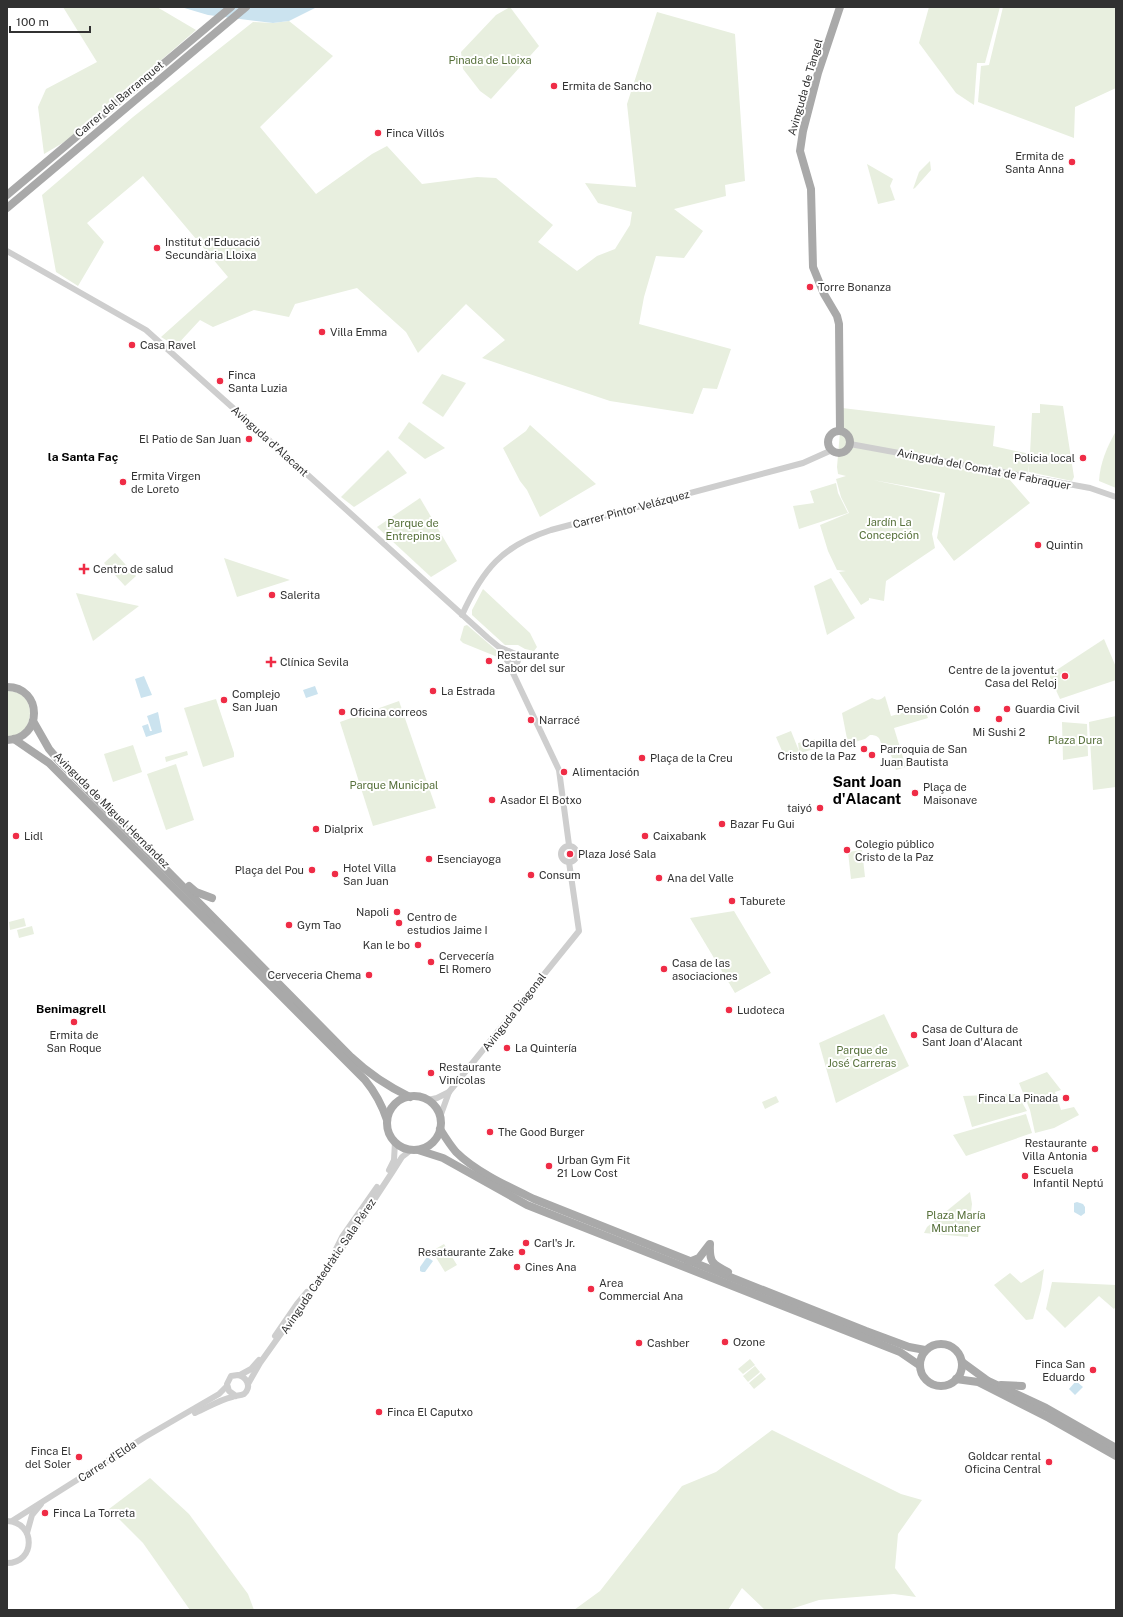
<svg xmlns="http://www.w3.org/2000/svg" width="1123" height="1617" viewBox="0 0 1123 1617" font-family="'Public Sans',sans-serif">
  <rect width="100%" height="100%" fill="#fff"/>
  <g fill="#e8efdf">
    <path d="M63,7h94l39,23 -125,108 -27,16 -6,-47 8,-18 51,-27z"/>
    <path d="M510,7l29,39 -48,53 -11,-8 -17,-22 -2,-17 35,-37z"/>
    <path d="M929,7h71l-15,56h-8l-3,42 -18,-12 -37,-50z"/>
    <path d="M1003,7h113v81l-41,19 -1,31 -96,-36 3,-36 8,-1z"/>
    <path d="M657,12l78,22 10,147 -20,4 1,11 -52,13 29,22 -19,27 -28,-2 -12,41 -5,27 92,25 -14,40 -14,-1 -10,26 -83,-13 -128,-43 23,-18 -39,-36 -48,49 -12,-21 -49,-44 -62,16 -6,13 -35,-7 -41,17 -13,-7 -24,26 -15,-9 67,-60 -85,-101 -56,47 17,19 -26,44 -22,-14 -14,-77 91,-78 120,-95 20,1 16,-2 44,35 -73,71 56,67 56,-40 15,-8 35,38 55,-7 19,1 57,47 -15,17 39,29 20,-15 18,-7 15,-24 2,-13 -34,-9 -13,-20 51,4 -9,-83z"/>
    <path d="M930,161l1,9 -16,18 -2,1 6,-17z"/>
    <path d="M867,164l26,15 -3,7 5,14 -17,4z"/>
    <path d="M442,374l24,9 -23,34 -21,-14z"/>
    <path d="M1040,404l23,2 11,71 -2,4 -43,-9v-8l-1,13 -25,-5 27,31 -76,58 -17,-23 8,-45 -72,-13 67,14 -8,40 3,14 -49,33 -2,20 -15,-3v2l-8,5 -22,-33 7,-1 -9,-1 -9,-19 -8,-26 29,-12 -8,-16 -5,-18 10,-3 -8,-2 -1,-7 5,-59 153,18 -2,20 37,8 2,-41h8z"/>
    <path d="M409,422l36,26 -20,11 -27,-21z"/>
    <path d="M530,425l66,59 -56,33 -13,-27 -7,-9 -17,-33 23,-17z"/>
    <path d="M1116,431v57l-17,-7c1,-18 8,-34 17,-50z"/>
    <path d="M388,450l19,23 -53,34 -13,-10z"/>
    <path d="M836,483l2,10 10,20 -49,16 -6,-23 21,-3 -4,-12z"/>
    <path d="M420,498l37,63 -26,16 -54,-50z"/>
    <path d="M115,553l21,23 -11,10 -21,-23z"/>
    <path d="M224,558l66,22 -53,17z"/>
    <path d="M831,578l24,40 -28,17 -13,-49z"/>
    <path d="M483,589l47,44 7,14 -3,4 -9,-2 -7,-4h-13l-33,-30v-5z"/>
    <path d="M76,593l63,13 -46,35z"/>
    <path d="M467,625l29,25 5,7 -1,1 -37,-15 -3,-3 4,-14z"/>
    <path d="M1104,639l12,28v13l-56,19 -11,-24z"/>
    <path d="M7,691c5,0 11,1 15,4 12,10 10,31 -3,39 -3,2 -8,2 -12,3z"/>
    <path d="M885,696l6,20 33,-9 4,11 -34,10 12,39 -10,3 -8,-24h-4l-3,-2c-1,-7 -4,-9 -11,-9l-5,4 -17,5 -6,-31 30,-15c6,3 9,2 13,-2z"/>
    <path d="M216,699l18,54v4l-31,10 -19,-59z"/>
    <path d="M399,701l37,107 -63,18 -33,-104z"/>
    <path d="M1116,716v71l-23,3 -4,-68z"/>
    <path d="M1062,722l25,2 1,32 -25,4z"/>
    <path d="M791,731l8,20 -1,-8 17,-4 3,9 -18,5 2,5 -16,2 -10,-23z"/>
    <path d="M133,745l9,27 -29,10 -9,-28z"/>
    <path d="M187,751l1,4 -22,7 -1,-5z"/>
    <path d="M176,764l18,56 -28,10 -19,-56z"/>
    <path d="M862,850l3,27 -14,2 -3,-27z"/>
    <path d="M734,911l37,62 -36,20 -45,-75z"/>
    <path d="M24,918l2,8 -16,4 -1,-8z"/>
    <path d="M32,926l2,8 -15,4 -2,-8z"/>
    <path d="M884,1014l25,52 -73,37 -17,-60z"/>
    <path d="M1047,1072l14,18 -6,2 6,18 13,-3 5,8 -25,13 -19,5 -5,-23 -11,-27z"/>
    <path d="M1017,1094l10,17 -55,16 -9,-31z"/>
    <path d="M776,1096l3,6 -14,7 -3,-7z"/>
    <path d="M1026,1114l6,19 -66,23 -13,-21z"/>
    <path d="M970,1192l2,12 -4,33 -44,-4 3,-6z"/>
    <path d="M444,1244l13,21 -12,7 -13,-21z"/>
    <path d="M1044,1269l-3,21 -8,29 -7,1 -32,-35 16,-12 11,10z"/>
    <path d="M1052,1282l64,3v21l-2,3 -15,-13 -34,32 -19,-19z"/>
    <path d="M750,1359l5,6 -12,9 -5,-5z"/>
    <path d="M755,1366l5,6 -12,10 -5,-6z"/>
    <path d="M761,1373l5,6 -12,10 -5,-6z"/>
    <path d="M772,1430l129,64 21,6 -24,34 -3,34 21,29 -22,-3 -75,6 -31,10h-23l-23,-22 -14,22h-154l26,-19 82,-105 34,-14z"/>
    <path d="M150,1478l39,36 59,80 6,16h-64l-47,-67 -34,-34z"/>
  </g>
  <g fill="#cbe3ef">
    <path d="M181,7h136l-28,14 -16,2 -65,-8z"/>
    <path d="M144,676l8,19 -11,3 -6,-19z"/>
    <path d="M315,686l3,8 -12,4 -3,-8z"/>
    <path d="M158,712l4,20 -16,5 -4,-11 6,-2 2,7h2l-5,-15z"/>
    <path d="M1077,1202l6,2 2,3v6l-4,3 -7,-4v-9z"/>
    <path d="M427,1257l6,4 -8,11h-3l-2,-1v-4z"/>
    <path d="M1076,1381l7,6 -8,8 -6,-6z"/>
  </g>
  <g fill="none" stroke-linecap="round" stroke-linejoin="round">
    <g stroke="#cecece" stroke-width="6">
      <path d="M7,251l139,79 173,155 169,153 11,9 19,8 1,3 -2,5 -7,1c-4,-4 -8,-11 -11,-17"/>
      <path d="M850,444l240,44 26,9"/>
      <path d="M462,615c21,-46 40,-69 89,-85l252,-67 29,-13"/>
      <path d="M512,664v7l47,99 10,75"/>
      <circle cx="569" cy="854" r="8"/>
      <path d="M428,1100l9,-2 12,-6"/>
      <path d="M440,1117l9,-25 130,-161 -10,-69"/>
      <path d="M389,1170l5,-10 1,-18"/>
      <path d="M335,1251l7,-14 35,-50"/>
      <path d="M275,1336l22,-32 10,-12"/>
      <path d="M240,1375l11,-6 8,-9"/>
      <path d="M248,1384l12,-21 87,-122 46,-70 9,-14 9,-7"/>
      <path d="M195,1413c12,-5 24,-13 37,-16 4,-2 8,-1 12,-3 8,-7 3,-17 -6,-19l-7,1 -4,8 2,7 7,5"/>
      <path d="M7,1521c29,1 29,42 0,42"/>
      <path d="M12,1521l133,-84 74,-43 8,-8"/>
      <path d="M27,1533l5,-18 9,-11"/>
    </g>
    <g stroke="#a9a9a9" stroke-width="8">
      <path d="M7,195l224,-188"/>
      <path d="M7,208l239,-201"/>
      <path d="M840,431l-1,-107 -2,-8 -13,-22 -11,-27 -2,-78 -11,-38 3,-20 15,-58 22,-66"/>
      <circle cx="839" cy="442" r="11"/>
      <path d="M7,687c36,0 36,52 0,53"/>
      <path d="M33,721l16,28 11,13 291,295c18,17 36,29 59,40"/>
      <path d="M14,739l35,24 316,317c10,12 17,25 22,40"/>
      <path d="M189,886l7,6 16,6"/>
      <circle cx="414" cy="1123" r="27"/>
      <path d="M440,1129c5,8 10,16 16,23 20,20 53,35 78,47l332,132 43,16 16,3"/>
      <path d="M418,1150l25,8 84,47 373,147 19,13"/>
      <path d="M710,1244c-1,18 2,20 18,28"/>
      <path d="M689,1262l10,-4 10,-13"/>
      <circle cx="941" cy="1365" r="21"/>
      <path d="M962,1362l26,19 58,27 70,40"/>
      <path d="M956,1379l22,3 71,36 67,38"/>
      <path d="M1001,1385l21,1"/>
    </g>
  </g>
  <g fill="#ef2c46" stroke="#fff" stroke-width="1.5">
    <circle cx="554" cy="86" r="4"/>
    <circle cx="378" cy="133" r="4"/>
    <circle cx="1072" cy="162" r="4"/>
    <circle cx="157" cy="248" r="4"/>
    <circle cx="810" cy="287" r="4"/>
    <circle cx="322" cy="332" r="4"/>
    <circle cx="132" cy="345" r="4"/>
    <circle cx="220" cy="381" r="4"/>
    <circle cx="249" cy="439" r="4"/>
    <circle cx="1083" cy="458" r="4"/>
    <circle cx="123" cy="482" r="4"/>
    <circle cx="1038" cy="545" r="4"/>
    <path d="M82 563h4v4h4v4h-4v4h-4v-4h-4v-4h4z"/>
    <circle cx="272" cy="595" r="4"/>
    <circle cx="489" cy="661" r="4"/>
    <path d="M269 656h4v4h4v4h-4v4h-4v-4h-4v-4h4z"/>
    <circle cx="1065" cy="676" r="4"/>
    <circle cx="433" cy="691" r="4"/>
    <circle cx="224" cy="700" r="4"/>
    <circle cx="977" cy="709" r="4"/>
    <circle cx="1007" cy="709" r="4"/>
    <circle cx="342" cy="712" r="4"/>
    <circle cx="999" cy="719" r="4"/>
    <circle cx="531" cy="720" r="4"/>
    <circle cx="864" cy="749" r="4"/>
    <circle cx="872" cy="755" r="4"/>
    <circle cx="642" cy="758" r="4"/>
    <circle cx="564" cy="772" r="4"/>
    <circle cx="915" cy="793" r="4"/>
    <circle cx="492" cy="800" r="4"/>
    <circle cx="820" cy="808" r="4"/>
    <circle cx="722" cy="824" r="4"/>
    <circle cx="316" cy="829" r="4"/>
    <circle cx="16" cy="836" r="4"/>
    <circle cx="645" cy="836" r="4"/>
    <circle cx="847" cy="850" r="4"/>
    <circle cx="570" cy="854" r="4"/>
    <circle cx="429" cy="859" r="4"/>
    <circle cx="312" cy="870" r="4"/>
    <circle cx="335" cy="874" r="4"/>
    <circle cx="531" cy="875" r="4"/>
    <circle cx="659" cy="878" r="4"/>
    <circle cx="732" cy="901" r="4"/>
    <circle cx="397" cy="912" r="4"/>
    <circle cx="399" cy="923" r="4"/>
    <circle cx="289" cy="925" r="4"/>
    <circle cx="418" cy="945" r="4"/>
    <circle cx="431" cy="962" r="4"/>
    <circle cx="664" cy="969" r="4"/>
    <circle cx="369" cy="975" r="4"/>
    <circle cx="729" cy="1010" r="4"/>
    <circle cx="74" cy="1022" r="4"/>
    <circle cx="914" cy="1035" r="4"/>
    <circle cx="507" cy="1048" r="4"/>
    <circle cx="431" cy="1073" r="4"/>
    <circle cx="1066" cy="1098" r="4"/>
    <circle cx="490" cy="1132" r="4"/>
    <circle cx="1095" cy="1149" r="4"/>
    <circle cx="549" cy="1166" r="4"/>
    <circle cx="1025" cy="1176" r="4"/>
    <circle cx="526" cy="1243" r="4"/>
    <circle cx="522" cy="1252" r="4"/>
    <circle cx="517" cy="1267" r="4"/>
    <circle cx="591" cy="1289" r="4"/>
    <circle cx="725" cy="1342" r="4"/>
    <circle cx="639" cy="1343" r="4"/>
    <circle cx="1093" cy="1370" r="4"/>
    <circle cx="379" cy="1412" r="4"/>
    <circle cx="79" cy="1457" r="4"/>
    <circle cx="1049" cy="1462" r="4"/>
    <circle cx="45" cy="1513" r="4"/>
  </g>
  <g text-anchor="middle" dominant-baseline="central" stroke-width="4" stroke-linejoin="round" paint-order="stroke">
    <g font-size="11" fill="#57713b" stroke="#fff">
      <text x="490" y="60">Pinada de Lloixa</text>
      <text x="889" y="522">Jardín La<tspan x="889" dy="13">Concepción</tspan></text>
      <text x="413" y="523">Parque de<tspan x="413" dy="13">Entrepinos</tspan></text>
      <text x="1075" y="740">Plaza Dura</text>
      <text x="394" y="785">Parque Municipal</text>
      <text x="862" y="1050">Parque de<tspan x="862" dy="13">José Carreras</tspan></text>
      <text x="956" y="1215">Plaza María<tspan x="956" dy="13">Muntaner</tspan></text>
    </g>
    <g font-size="11" fill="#313131" stroke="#fff" text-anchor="start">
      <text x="562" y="86">Ermita de Sancho</text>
      <text x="386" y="133">Finca Villós</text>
      <text x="1064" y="156" text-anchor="end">Ermita de<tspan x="1064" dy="13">Santa Anna</tspan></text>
      <text x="165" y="242">Institut d'Educació<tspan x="165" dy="13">Secundària Lloixa</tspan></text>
      <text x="818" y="287">Torre Bonanza</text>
      <text x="330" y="332">Villa Emma</text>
      <text x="140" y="345">Casa Ravel</text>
      <text x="228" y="375">Finca<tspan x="228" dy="13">Santa Luzia</tspan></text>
      <text x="241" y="439" text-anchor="end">El Patio de San Juan</text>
      <text x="1075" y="458" text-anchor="end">Policia local</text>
      <text x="131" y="476">Ermita Virgen<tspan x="131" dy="13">de Loreto</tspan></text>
      <text x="1046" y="545">Quintin</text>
      <text x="93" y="569">Centro de salud</text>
      <text x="280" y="595">Salerita</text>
      <text x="497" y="655">Restaurante<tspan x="497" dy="13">Sabor del sur</tspan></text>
      <text x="280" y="662">Clínica Sevila</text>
      <text x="1057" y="670" text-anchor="end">Centre de la joventut.<tspan x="1057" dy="13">Casa del Reloj</tspan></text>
      <text x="441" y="691">La Estrada</text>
      <text x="232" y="694">Complejo<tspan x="232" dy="13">San Juan</tspan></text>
      <text x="969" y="709" text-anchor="end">Pensión Colón</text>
      <text x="1015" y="709">Guardia Civil</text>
      <text x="350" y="712">Oficina correos</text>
      <text x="539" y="720">Narracé</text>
      <text x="999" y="732" text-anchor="middle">Mi Sushi 2</text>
      <text x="856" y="743" text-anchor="end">Capilla del<tspan x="856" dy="13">Cristo de la Paz</tspan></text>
      <text x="880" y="749">Parroquia de San<tspan x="880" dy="13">Juan Bautista</tspan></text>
      <text x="650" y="758">Plaça de la Creu</text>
      <text x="572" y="772">Alimentación</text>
      <text x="923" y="787">Plaça de<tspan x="923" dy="13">Maisonave</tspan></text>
      <text x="500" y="800">Asador El Botxo</text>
      <text x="812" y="808" text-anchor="end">taiyó</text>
      <text x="730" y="824">Bazar Fu Gui</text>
      <text x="324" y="829">Dialprix</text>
      <text x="24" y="836">Lidl</text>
      <text x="653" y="836">Caixabank</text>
      <text x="855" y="844">Colegio público<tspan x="855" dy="13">Cristo de la Paz</tspan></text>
      <text x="578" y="854">Plaza José Sala</text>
      <text x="437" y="859">Esenciayoga</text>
      <text x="343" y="868">Hotel Villa<tspan x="343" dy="13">San Juan</tspan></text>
      <text x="304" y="870" text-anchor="end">Plaça del Pou</text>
      <text x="539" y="875">Consum</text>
      <text x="667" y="878">Ana del Valle</text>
      <text x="740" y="901">Taburete</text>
      <text x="389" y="912" text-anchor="end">Napoli</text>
      <text x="407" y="917">Centro de<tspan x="407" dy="13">estudios Jaime I</tspan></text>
      <text x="297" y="925">Gym Tao</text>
      <text x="410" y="945" text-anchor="end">Kan le bo</text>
      <text x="439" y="956">Cervecería<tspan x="439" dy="13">El Romero</tspan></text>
      <text x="672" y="963">Casa de las<tspan x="672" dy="13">asociaciones</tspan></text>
      <text x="361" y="975" text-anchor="end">Cerveceria Chema</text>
      <text x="737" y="1010">Ludoteca</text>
      <text x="922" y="1029">Casa de Cultura de<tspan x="922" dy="13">Sant Joan d'Alacant</tspan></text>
      <text x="74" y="1035" text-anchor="middle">Ermita de<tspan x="74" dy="13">San Roque</tspan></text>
      <text x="515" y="1048">La Quintería</text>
      <text x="439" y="1067">Restaurante<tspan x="439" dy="13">Vinícolas</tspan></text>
      <text x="1058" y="1098" text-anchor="end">Finca La Pinada</text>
      <text x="498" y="1132">The Good Burger</text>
      <text x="1087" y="1143" text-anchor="end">Restaurante<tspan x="1087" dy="13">Villa Antonia</tspan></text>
      <text x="557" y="1160">Urban Gym Fit<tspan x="557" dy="13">21 Low Cost</tspan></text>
      <text x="1033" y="1170">Escuela<tspan x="1033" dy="13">Infantil Neptú</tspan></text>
      <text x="534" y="1243">Carl's Jr.</text>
      <text x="514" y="1252" text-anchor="end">Resataurante Zake</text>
      <text x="525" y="1267">Cines Ana</text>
      <text x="599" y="1283">Area<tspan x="599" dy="13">Commercial Ana</tspan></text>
      <text x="733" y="1342">Ozone</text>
      <text x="647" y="1343">Cashber</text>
      <text x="1085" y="1364" text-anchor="end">Finca San<tspan x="1085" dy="13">Eduardo</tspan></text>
      <text x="387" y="1412">Finca El Caputxo</text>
      <text x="71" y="1451" text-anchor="end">Finca El<tspan x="71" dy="13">del Soler</tspan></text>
      <text x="1041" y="1456" text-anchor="end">Goldcar rental<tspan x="1041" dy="13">Oficina Central</tspan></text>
      <text x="53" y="1513">Finca La Torreta</text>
    </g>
    <g font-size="11" fill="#313131" stroke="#fff">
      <text transform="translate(805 87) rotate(-74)">Avinguda de Tàngel</text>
      <text transform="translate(119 99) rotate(-40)">Carrer del Barranquet</text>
      <text transform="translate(270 441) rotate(42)">Avinguda d'Alacant</text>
      <text transform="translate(984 469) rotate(11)">Avinguda del Comtat de Fabraquer</text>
      <text transform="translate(631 509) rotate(-15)">Carrer Pintor Velázquez</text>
      <text transform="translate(112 810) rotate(45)">Avinguda de Miguel Hernández</text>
      <text transform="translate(514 1012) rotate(-52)">Avinguda Diagonal</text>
      <text transform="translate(328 1266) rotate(-56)">Avinguda Catedràtic Sala Pérez</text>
      <text transform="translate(107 1461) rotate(-33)">Carrer d'Elda</text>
    </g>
    <g font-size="12" font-weight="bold" fill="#000" stroke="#fff">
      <text x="83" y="457">la Santa Faç</text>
      <text x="71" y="1009">Benimagrell</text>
    </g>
    <g font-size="15" font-weight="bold" fill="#000" stroke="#fff">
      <text x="867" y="781">Sant Joan<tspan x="867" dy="17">d'Alacant</tspan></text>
    </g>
  </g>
  <rect width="1123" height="1617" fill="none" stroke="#313131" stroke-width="16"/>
  <path d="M10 26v6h80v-6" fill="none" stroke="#313131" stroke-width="2"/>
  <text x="16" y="26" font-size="12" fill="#313131" stroke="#ffffff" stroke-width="3" paint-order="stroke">100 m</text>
</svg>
